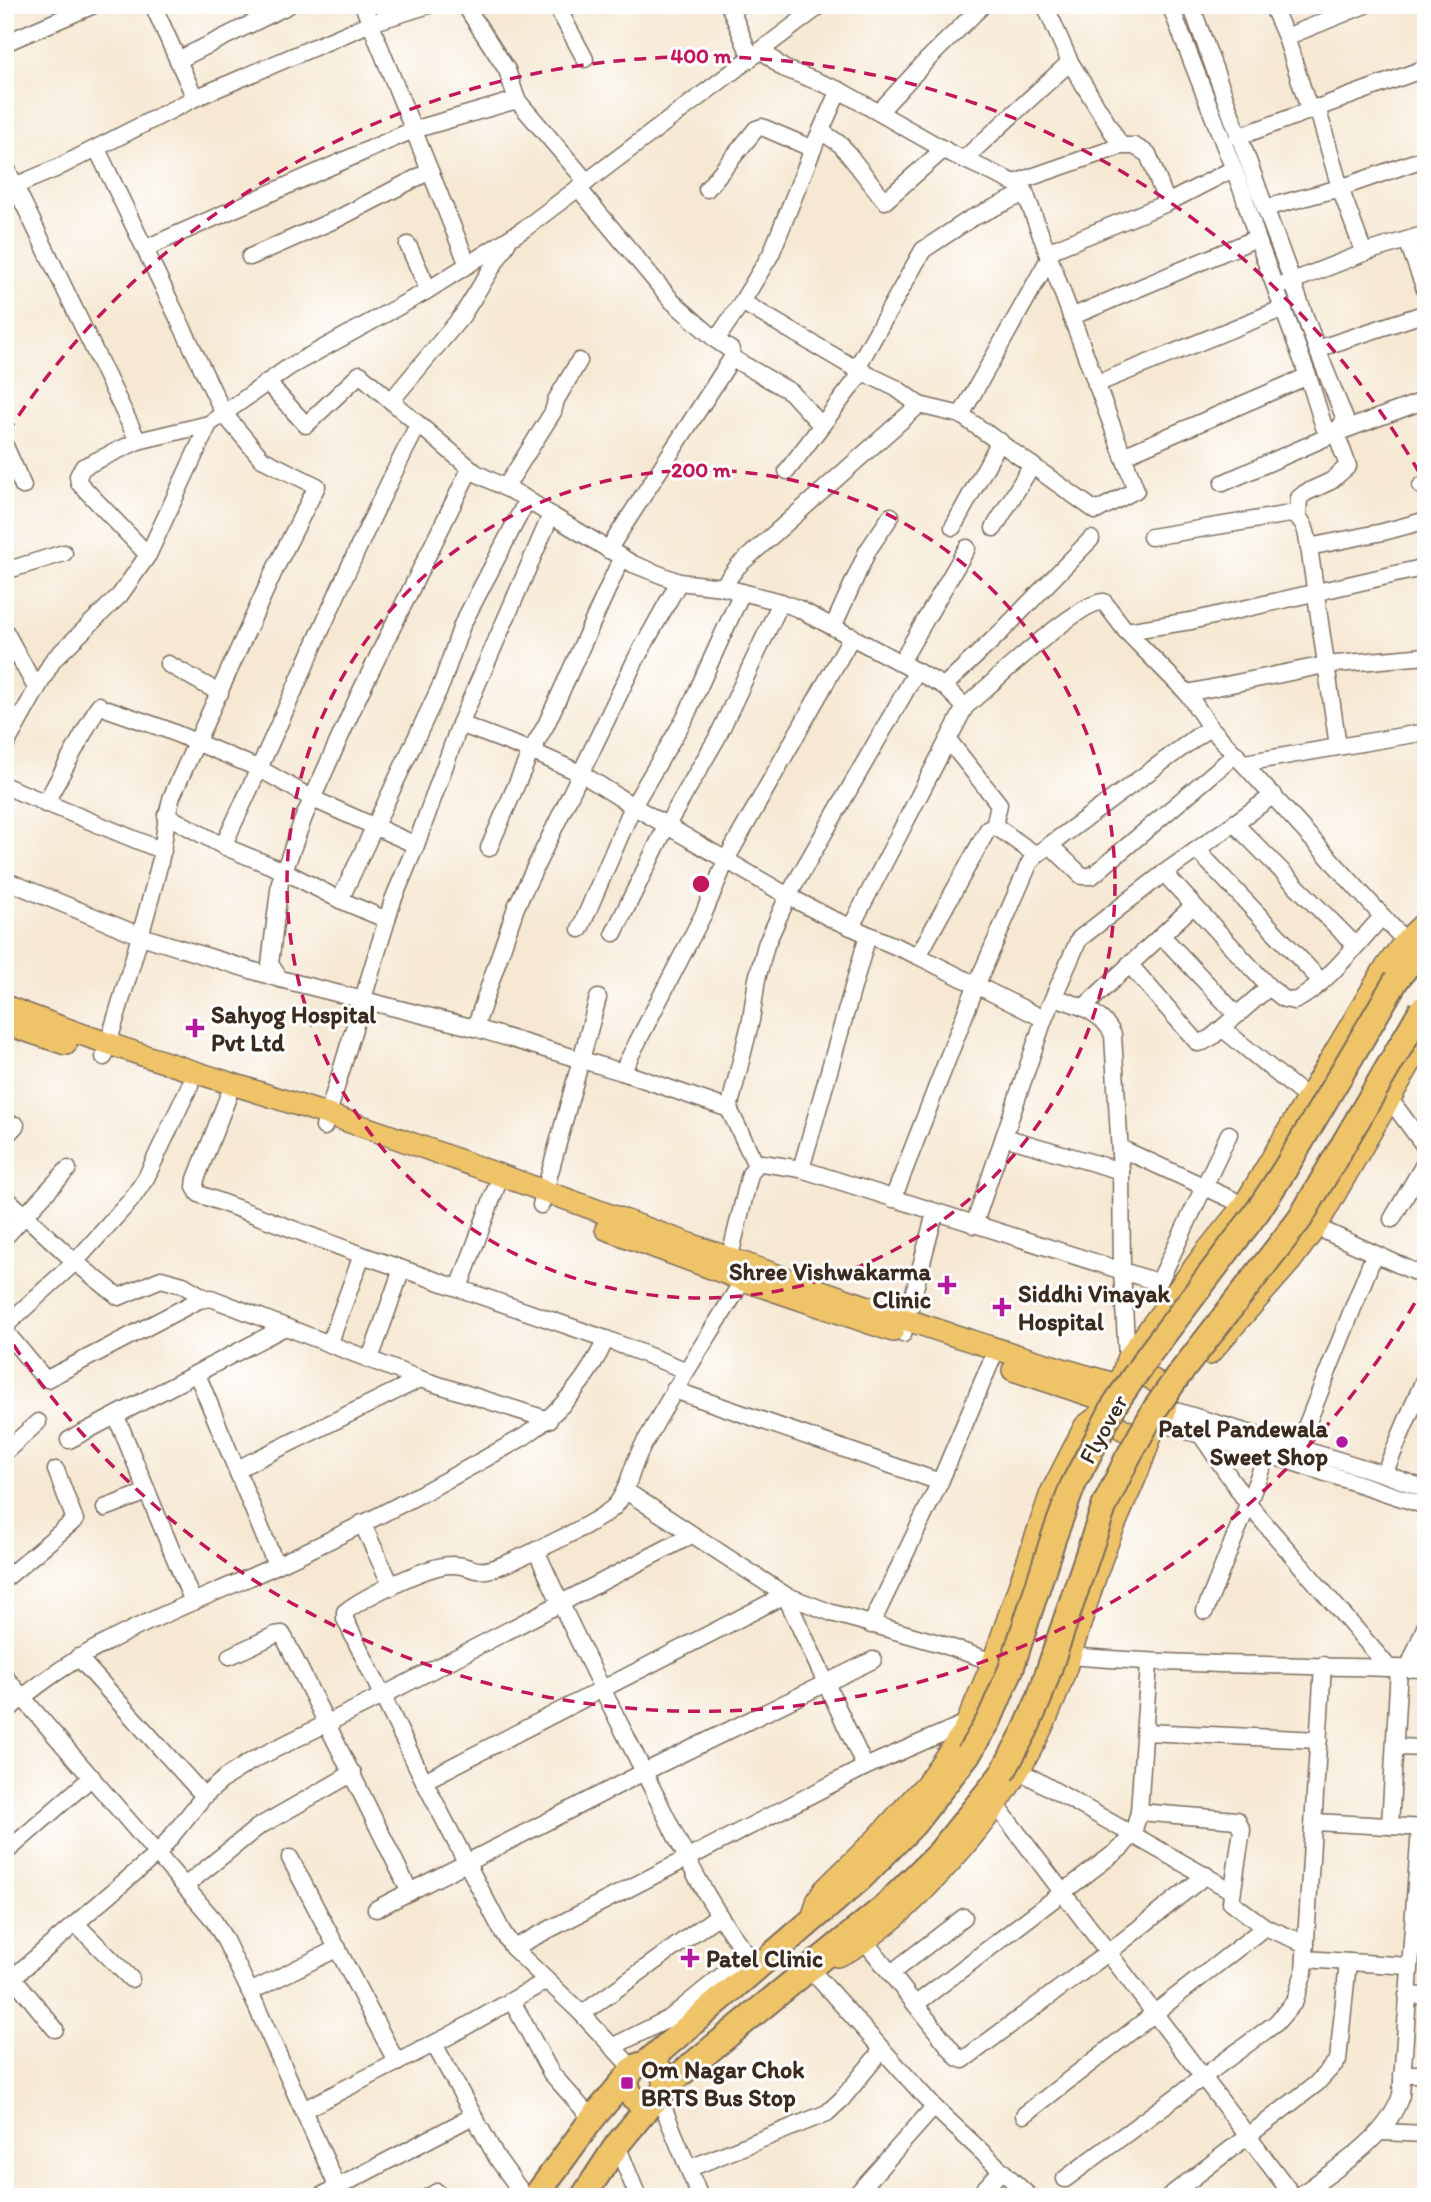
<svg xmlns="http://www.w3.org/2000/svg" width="1431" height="2202" viewBox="0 0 1431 2202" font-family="Itim,sans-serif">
  <rect width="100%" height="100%" fill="#fff"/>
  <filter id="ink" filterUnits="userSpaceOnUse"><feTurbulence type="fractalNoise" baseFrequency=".0143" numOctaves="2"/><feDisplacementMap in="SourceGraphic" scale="14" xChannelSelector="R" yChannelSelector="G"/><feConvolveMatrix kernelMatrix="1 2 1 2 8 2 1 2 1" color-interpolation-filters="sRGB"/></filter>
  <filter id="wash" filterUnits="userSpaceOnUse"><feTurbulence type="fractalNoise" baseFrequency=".00686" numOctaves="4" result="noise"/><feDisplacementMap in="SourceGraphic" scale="28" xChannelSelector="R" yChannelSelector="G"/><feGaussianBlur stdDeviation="1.57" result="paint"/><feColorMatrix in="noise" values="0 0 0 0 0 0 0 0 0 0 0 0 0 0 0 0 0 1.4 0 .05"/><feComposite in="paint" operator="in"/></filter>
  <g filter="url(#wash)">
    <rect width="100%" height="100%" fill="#f6e8d3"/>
  </g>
  <g filter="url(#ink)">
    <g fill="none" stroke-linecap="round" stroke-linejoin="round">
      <g stroke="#7c6c5d" stroke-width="19">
        <g id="minor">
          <path d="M153,5l42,93"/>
          <path d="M363,5l105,260"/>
          <path d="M465,5l42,65 10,30"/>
          <path d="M556,5l29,54"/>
          <path d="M729,5l22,53"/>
          <path d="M1170,5l73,188 14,45 51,138 16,51 12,6 12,33 -17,15 -26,12 -6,5 -1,19"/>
          <path d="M1191,5l126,344 28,70 -9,14"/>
          <path d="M1272,5l14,32 23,72"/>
          <path d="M1286,37l79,-32"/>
          <path d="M5,43l89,-38"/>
          <path d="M762,50l21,18 56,22 111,63 73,34 113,303 -40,21 -135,-96"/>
          <path d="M178,60l111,-55"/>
          <path d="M1070,62l51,84"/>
          <path d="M839,90l-22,49 -46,115 -29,48 114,67 40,19 23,17"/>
          <path d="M1317,107l23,81 86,-30"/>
          <path d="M879,112l48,-52 56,-55"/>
          <path d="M821,131l20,14 44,56 59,-52"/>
          <path d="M1238,137l188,-69"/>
          <path d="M97,149l127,265 38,45 55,27 -41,81 -104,229c-8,25 -7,49 -14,74 -16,63 -35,125 -54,187"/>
          <path d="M964,159l106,-97 -25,-57"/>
          <path d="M5,165l133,276"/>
          <path d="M1014,183l107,-37h13l14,8 19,49"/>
          <path d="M578,188l94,113 44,39"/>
          <path d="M707,189l49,-60 6,-2 51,22"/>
          <path d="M5,190l50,-21 140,-71 176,-75 58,-18"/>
          <path d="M1265,208l75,-20 24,65 62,-19"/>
          <path d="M1407,240l19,52"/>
          <path d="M408,245l20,44"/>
          <path d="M146,248l267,-118 104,-30 70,82"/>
          <path d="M1047,252l120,-49 66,-34"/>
          <path d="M250,257l89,-39 91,-47"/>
          <path d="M1285,284l79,-31"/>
          <path d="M1071,317l186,-79"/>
          <path d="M1317,349l109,-36"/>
          <path d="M732,358l59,34 30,33"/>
          <path d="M856,369l67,-119 47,-31 55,-26"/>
          <path d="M267,382l39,43 54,-51 31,27"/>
          <path d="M1096,384l188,-76"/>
          <path d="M5,446l18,40"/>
          <path d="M1123,456l185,-80"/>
          <path d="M470,469l-111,226 -55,122 -24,65 -10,82 10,15 195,49 147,44 107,37"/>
          <path d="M787,471l76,-100"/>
          <path d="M1223,483l113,-50 90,-33"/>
          <path d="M1421,486l5,-2"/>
          <path d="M505,488l48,-76 3,-12 23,-39"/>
          <path d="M551,515l82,49 46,18 43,5 59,15 18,7 145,77 57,-54 90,-93"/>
          <path d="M953,527l47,-86"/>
          <path d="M994,528l38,-63"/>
          <path d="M1151,537l139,-23c16,5 16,17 19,33l29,199"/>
          <path d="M1309,547l74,-15 37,-10"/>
          <path d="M608,550l124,-192 -1,-8 -15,-10 26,-38"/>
          <path d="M148,555l-69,-72 -1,-7 5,-9 55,-26 71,-17"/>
          <path d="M5,571l59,-18"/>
          <path d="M722,587l16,-21 181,-161 42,10 89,-158"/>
          <path d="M833,627l35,-77 23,-34"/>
          <path d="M5,631l31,57"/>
          <path d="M901,662l66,-114"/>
          <path d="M168,664l52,29"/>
          <path d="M1187,693l138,-28 101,-9"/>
          <path d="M965,707c22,-19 115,-108 139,-105l22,29"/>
          <path d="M108,709l57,20 95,40 53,30 103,46"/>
          <path d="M460,724l71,27 51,23 51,32 155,90 42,22 88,38 126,63"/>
          <path d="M949,741l50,63 -5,23"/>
          <path d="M5,746l48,-86 67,-65 28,-40 61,-131 80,-57 136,-75 99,-63 297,-224"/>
          <path d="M1244,763l182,-31"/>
          <path d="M5,786l158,65"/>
          <path d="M45,804l54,-99"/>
          <path d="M166,815l57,31 61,25 56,29"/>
          <path d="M1235,824l120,121"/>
          <path d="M1050,845l32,31h10l144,-122"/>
          <path d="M223,846c67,-140 124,-284 195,-421"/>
          <path d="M489,848l42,-97 15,-26 76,-168"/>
          <path d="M1198,851l123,130"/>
          <path d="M1164,873l105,114 15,12 10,2c28,-11 66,-61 88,-84"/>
          <path d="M5,880l136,56 139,43"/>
          <path d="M387,920l-47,-20 102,-217 20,-58 65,-125"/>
          <path d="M851,927l114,-220 -21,-21"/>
          <path d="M580,929l53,-123 52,-88 57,-126"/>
          <path d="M614,933l53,-108 50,-87 64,-136"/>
          <path d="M1162,936l75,79"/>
          <path d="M1405,941l-195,-214 -23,-34 -61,-62 65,-10 235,-54"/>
          <path d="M918,956l70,-127 6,-2 4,1 38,27"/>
          <path d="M1129,964l69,79 5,-1 9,-5 57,-50"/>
          <path d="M1054,997c22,7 49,15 59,38l8,136 1,99 5,89"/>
          <path d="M1084,1007l109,-101"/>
          <path d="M475,1028l41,-121 120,-248 43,-77"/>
          <path d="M1223,1029l83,68"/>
          <path d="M622,1072l82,-159 23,-55 125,-222"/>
          <path d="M228,1097l-32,82 -1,8 4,7 163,61 244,84 79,31"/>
          <path d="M1389,1098l37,50"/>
          <path d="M324,1127l69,-227 23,-55 44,-121 91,-209 -31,-20 -44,-22 -85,-72 71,-85 46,-74"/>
          <path d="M5,1137l11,-12"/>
          <path d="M1004,1137l117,34"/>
          <path d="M1120,1148l124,57"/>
          <path d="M756,1165l-27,-56 22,-89 6,-41 9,-34 22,-49 129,-225"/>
          <path d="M801,1169l67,-234"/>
          <path d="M5,1197l70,65 44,35 42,-18 22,6 22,13"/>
          <path d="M893,1199l83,-213 53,-122 7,-9 174,-128"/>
          <path d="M541,1205l57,-207"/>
          <path d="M1392,1219l34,-58"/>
          <path d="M974,1225l70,-206 35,-80 85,-66 110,-78"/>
          <path d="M1316,1227l110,50"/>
          <path d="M5,1237l63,-68"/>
          <path d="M727,1268l23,-94 6,-9 6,-2 39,6 353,112 6,-1 69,-146"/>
          <path d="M459,1288l37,-100"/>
          <path d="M5,1326l70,-64 56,-62 15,-22 44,-93"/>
          <path d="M5,1331l39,47 3,1 152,-79 12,-2 209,81 129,41"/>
          <path d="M903,1334l32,-121"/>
          <path d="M330,1342l32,-87"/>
          <path d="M370,1359l32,-90"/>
          <path d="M197,1374l79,191"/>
          <path d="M674,1390l266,92"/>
          <path d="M1166,1408l218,66 42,15"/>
          <path d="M116,1416l77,186"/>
          <path d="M1160,1423l132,39 134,44"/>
          <path d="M1201,1435l47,69 -43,107"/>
          <path d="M69,1440l216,-113"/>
          <path d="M1298,1447l76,-192"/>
          <path d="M5,1452l33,-30"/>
          <path d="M1267,1454l-19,50 141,164"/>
          <path d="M237,1469l183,-90"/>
          <path d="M1384,1474l42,-99"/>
          <path d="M626,1491l159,104 47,18 106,30 55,19"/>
          <path d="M105,1508l42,-16"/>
          <path d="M362,1523l30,64"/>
          <path d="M536,1550c35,79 75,156 114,234 31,62 61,131 108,183"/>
          <path d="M5,1579l70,-59 -19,-50"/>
          <path d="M871,1625l69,-143 56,-132"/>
          <path d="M230,1656l45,-21 7,-1 3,5 125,253"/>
          <path d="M1069,1656c119,10 238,9 357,13"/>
          <path d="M78,1657l126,139"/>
          <path d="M1408,1669l18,-44"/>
          <path d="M5,1677l207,241 12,20 26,54 92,205"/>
          <path d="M5,1713c77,-72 176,-104 270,-147 85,-39 169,-83 250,-130 37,-25 63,-57 81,-97"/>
          <path d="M1145,1732l174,8"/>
          <path d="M1395,1747l31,1"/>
          <path d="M1020,1771l212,120"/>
          <path d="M424,1781l361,-186 80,172"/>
          <path d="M997,1806l297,391"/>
          <path d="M1139,1812l98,8 5,10 -11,72 34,25"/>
          <path d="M1314,1822l112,6"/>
          <path d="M1390,1826l9,-158"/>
          <path d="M5,1853l87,-76"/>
          <path d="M290,1858l107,205"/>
          <path d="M186,1885l72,-58 95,-54"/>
          <path d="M376,1909l268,-137 229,-112"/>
          <path d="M76,1924l55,55"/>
          <path d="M864,1940l94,118 5,2 146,-108 97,-77"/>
          <path d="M513,1948l352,-181 103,-45"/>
          <path d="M1305,1959l104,7"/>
          <path d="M5,1967l50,62"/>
          <path d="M810,1969l124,138 96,90"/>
          <path d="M891,1973l73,-56"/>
          <path d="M5,1984l153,-131 46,-57 22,-19 27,-17 129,-64 310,-161"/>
          <path d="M250,1992l88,-44"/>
          <path d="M1407,1995l19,1"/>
          <path d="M512,2001l39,72 41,46"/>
          <path d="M916,2004l205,-156 12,-14 6,-22 10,-149"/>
          <path d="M582,2014l137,-99"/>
          <path d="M434,2044l63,114 28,39"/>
          <path d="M612,2047l58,-29 77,-63"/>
          <path d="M633,2069l-51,-55 -69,-66 -11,-17 -78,-150 -79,-162v-7c19,-15 83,-47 106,-47 21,-1 22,11 46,2 25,-9 101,-44 118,-61 12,-14 15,-32 22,-48 4,-10 10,-19 15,-28 28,-52 61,-100 91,-150"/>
          <path d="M1402,2074h24"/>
          <path d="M659,2097l41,100"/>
          <path d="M303,2110l146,-74 97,-55"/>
          <path d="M1024,2115l241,-188 41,17"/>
          <path d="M1381,2132l45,2"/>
          <path d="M617,2145l21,52"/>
          <path d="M690,2168l137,-55 15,-14 40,-49"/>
          <path d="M1065,2179l211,-156 19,-22 9,-29 19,-307"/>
          <path d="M319,2197l154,-81"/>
          <path d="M428,2197l9,-5"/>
          <path d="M854,2197l80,-90"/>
          <path d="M977,2197l24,-26"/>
          <path d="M1168,2197l148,-113 22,-24 10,-98"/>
          <path d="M1298,2197c36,-28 89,-57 103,-102l19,-267"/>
        </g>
      </g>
      <g stroke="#7c6c5d" stroke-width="24">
        <g id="major">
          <path d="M5,1006c125,49 254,84 380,128 243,85 482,181 730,250"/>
          <path d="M5,1024l61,20"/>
          <path d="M606,1229l137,51 150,51"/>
          <path d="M1209,1354l81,-92 26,-35 110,-191"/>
          <path d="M1013,1370l95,31"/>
          <circle cx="1137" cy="1404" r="29"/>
          <path d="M1121,1379l6,-20 77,-105 40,-49 139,-234 22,-30 21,-20"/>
          <path d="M811,1922l7,-23 7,-10 53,-52 48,-53 37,-52 30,-70 58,-169 34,-67 23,-17"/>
          <path d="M837,1956c26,-9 68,-46 88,-67 55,-56 101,-118 130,-191 19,-48 31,-98 49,-146 15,-42 37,-80 49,-123"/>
        </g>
      </g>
      <g stroke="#7c6c5d" stroke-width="28">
        <g id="highway">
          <path d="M1397,979l29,-37"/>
          <path d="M645,2064l215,-185 54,-55 55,-71"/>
          <circle cx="646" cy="2083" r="19"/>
          <path d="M665,2087l218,-179 57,-56 62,-78"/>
          <path d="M535,2197l57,-78 36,-43"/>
          <path d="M583,2197l34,-52 36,-44"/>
        </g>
      </g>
      <use href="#minor" stroke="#fff" stroke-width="16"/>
      <use href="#major" stroke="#efc469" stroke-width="21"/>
      <use href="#highway" stroke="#efc469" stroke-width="24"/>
      <g stroke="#7c6c5d" stroke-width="28" stroke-linecap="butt">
        <g id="highway-bridge">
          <path d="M969,1753l20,-33 22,-51 42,-130 20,-54 42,-81 35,-51 107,-141 28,-43 112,-190"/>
          <path d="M1002,1774l23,-43 14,-32 65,-192 23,-48 28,-50 23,-33 122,-157 122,-210"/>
        </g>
      </g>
      <use href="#highway-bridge" stroke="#efc469" stroke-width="24"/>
    </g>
  </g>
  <g fill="none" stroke="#c2185b" stroke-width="3.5" stroke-dasharray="12 9">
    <circle cx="701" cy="884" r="414"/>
    <path d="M1425 1285A828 828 0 0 1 7 1335M7 433A828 828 0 0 1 1425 483"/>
  </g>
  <g fill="#b5179e" stroke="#fff" stroke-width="2.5">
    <path d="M191.5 1017.5h7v7h7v7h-7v7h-7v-7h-7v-7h7z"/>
    <path d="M943.5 1274.5h7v7h7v7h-7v7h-7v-7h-7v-7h7z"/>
    <path d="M998.5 1296.5h7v7h7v7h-7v7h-7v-7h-7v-7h7z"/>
    <circle cx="1342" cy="1442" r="7"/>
    <path d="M686.5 1947.5h7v7h7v7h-7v7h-7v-7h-7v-7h7z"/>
    <rect x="620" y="2076" width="14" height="14" rx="3.5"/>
  </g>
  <g text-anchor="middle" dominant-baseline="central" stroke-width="6" stroke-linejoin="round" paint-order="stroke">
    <g font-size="24" font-weight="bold" fill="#3b2a1e" stroke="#fff" text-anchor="start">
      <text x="211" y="1014">Sahyog Hospital<tspan x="211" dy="28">Pvt Ltd</tspan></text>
      <text x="931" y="1271" text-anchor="end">Shree Vishwakarma<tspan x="931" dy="28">Clinic</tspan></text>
      <text x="1018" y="1293">Siddhi Vinayak<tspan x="1018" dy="28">Hospital</tspan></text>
      <text x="1328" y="1428" text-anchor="end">Patel Pandewala<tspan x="1328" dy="28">Sweet Shop</tspan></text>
      <text x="706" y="1958">Patel Clinic</text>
      <text x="641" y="2069">Om Nagar Chok<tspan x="641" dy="28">BRTS Bus Stop</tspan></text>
    </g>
    <g font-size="24" fill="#3b2a1e" stroke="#fff">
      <text transform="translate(1103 1429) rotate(-61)">Flyover</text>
    </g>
  </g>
  <circle cx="701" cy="884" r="10" fill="#c2185b" stroke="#fff" stroke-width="3.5"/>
  <g font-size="21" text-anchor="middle" font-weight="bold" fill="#c2185b" stroke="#fff" stroke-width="6" stroke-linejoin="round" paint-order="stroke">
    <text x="701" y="63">400 m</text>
    <text x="701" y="477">200 m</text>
  </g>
  <rect width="1431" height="2202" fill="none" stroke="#fff" stroke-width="28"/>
</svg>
